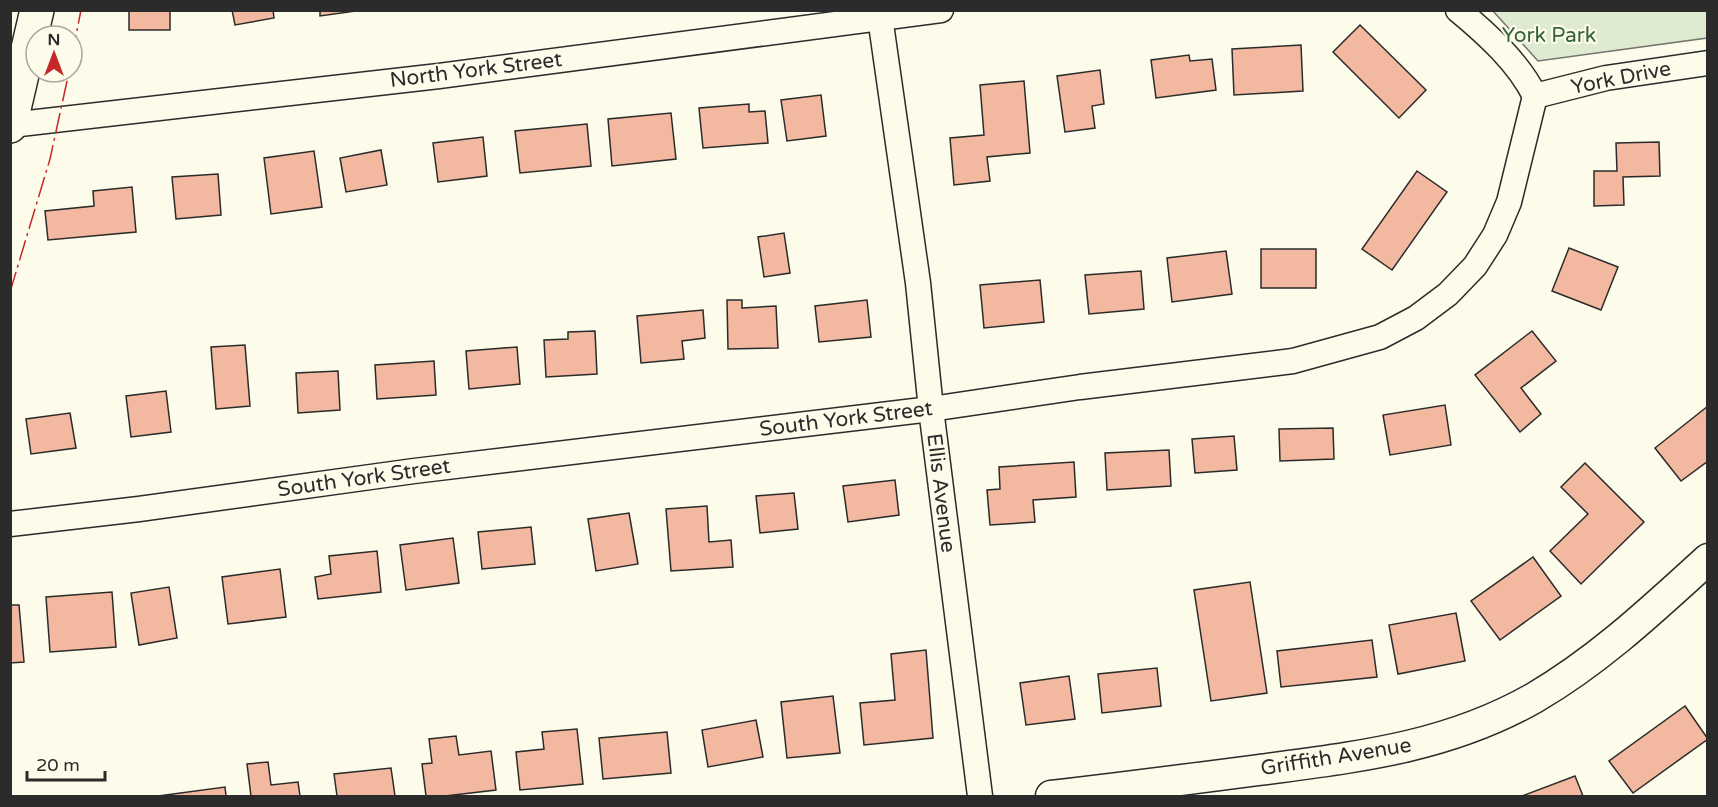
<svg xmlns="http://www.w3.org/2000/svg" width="1718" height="807" viewBox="0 0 1718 807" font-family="'Varela Round',sans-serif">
  <rect width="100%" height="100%" fill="#fdfbea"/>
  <path fill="#deebd1" stroke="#74746e" stroke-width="1.5" d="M1493,11h214v27l-169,23z"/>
  <g fill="#f2b8a0" stroke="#2b2b2b" stroke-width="1.5">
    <rect x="129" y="10" width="41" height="20"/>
    <path d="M232,10h41l1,8 -39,7z"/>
    <path d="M320,10h43l-43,6z"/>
    <path d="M1360,25l66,65 -27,28 -66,-66z"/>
    <path d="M1301,45l2,46 -69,4 -2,-46z"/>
    <path d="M1189,55l1,6 22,-2 4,31 -60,8 -5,-38z"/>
    <path d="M1100,70l4,34 -12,2 3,22 -30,4 -8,-56z"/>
    <path d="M1024,81l6,72 -43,4 3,24 -36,4 -4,-47 34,-3 -4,-50z"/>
    <path d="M821,95l5,41 -39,5 -6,-41z"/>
    <path d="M749,104v8l16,-1 3,32 -65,5 -4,-40z"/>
    <path d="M671,113l5,46 -64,7 -4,-47z"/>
    <path d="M587,124l4,42 -71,7 -5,-42z"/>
    <path d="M483,137l4,39 -49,6 -5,-39z"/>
    <path d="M1659,142l1,34 -37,1 1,28 -30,1v-35h23l-1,-28z"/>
    <path d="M381,150l6,35 -41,7 -6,-34z"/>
    <path d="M314,151l8,56 -51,7 -7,-56z"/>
    <path d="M1417,171l30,21 -55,78 -30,-21z"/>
    <path d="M218,174l3,41 -45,4 -4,-42z"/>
    <path d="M132,187l4,45 -88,8 -3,-29 49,-5 -1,-15z"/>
    <path d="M784,233l6,40 -26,4 -6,-40z"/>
    <path d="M1569,248l49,19 -17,43 -49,-19z"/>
    <rect x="1261" y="249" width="55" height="39"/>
    <path d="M1226,251l6,43 -60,8 -5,-44z"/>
    <path d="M1141,271l3,38 -55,5 -4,-39z"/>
    <path d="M1040,280l4,42 -60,6 -4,-43z"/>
    <path d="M727,300h15v8l34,-2 2,42 -50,1z"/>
    <path d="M867,300l4,37 -52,5 -4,-36z"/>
    <path d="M703,310l2,28 -23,3 2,18 -43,4 -4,-47z"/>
    <path d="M595,331l2,43 -51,3 -2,-37 24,-1v-7z"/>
    <path d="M1532,331l24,30 -35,27 20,26 -21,18 -45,-57z"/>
    <path d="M245,345l5,61 -34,3 -5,-62z"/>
    <path d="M517,347l3,37 -51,5 -3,-38z"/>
    <path d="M434,361l2,34 -59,4 -2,-34z"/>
    <path d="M338,371l2,39 -42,3 -2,-40z"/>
    <path d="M166,391l5,41 -40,5 -5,-41z"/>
    <path d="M1445,405l6,40 -61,10 -7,-40z"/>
    <path d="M1708,406v55l-27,20 -26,-33z"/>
    <path d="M70,413l6,35 -45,6 -5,-35z"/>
    <path d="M1333,428l1,31 -54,2 -1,-32z"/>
    <path d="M1234,436l3,34 -42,3 -3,-34z"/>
    <path d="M1169,450l2,36 -64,4 -2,-37z"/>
    <path d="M1074,462l2,35 -43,3 2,22 -45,3 -3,-35 13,-1 -1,-22z"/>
    <path d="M1585,463l59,59 -63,62 -31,-33 38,-37 -27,-27z"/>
    <path d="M895,480l4,35 -51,7 -5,-36z"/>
    <path d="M794,493l4,36 -38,4 -4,-37z"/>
    <path d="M707,506l2,36 22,-2 2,27 -62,4 -5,-62z"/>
    <path d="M629,513l9,51 -42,7 -8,-52z"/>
    <path d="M531,527l4,37 -53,5 -4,-37z"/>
    <path d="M453,538l6,45 -53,7 -6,-45z"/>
    <path d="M377,551l4,41 -63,7 -3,-22 16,-3 -2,-18z"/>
    <path d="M1533,557l28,39 -61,44 -29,-39z"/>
    <path d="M280,569l6,48 -58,7 -6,-47z"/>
    <path d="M1250,582l17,111 -56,8 -17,-111z"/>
    <path d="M169,587l8,51 -38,7 -8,-52z"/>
    <path d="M112,592l4,55 -66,5 -4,-55z"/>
    <path d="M10,605h9l5,57 -14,1z"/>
    <path d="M1456,613l9,48 -67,13 -9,-49z"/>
    <path d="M1372,640l5,37 -96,10 -4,-36z"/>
    <path d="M926,650l7,88 -69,7 -4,-42 35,-3 -4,-46z"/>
    <path d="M1157,668l4,38 -59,7 -4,-39z"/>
    <path d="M1069,676l6,43 -49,6 -6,-42z"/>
    <path d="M833,696l7,57 -53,5 -6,-56z"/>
    <path d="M1685,706l23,33 -75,54 -24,-32z"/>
    <path d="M756,720l7,37 -55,10 -6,-37z"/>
    <path d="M577,729l6,55 -63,6 -4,-38 28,-3 -2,-17z"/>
    <path d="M667,732l4,41 -68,6 -4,-41z"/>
    <path d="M456,736l3,19 32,-4 5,39 -51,6h-19l-4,-32 10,-1 -3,-24z"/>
    <path d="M268,762l3,23 27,-3 2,14h-49l-4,-32z"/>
    <path d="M391,768l4,28h-58l-3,-22z"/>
    <path d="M1575,776l8,20h-61z"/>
    <path d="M225,787l1,9h-68z"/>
  </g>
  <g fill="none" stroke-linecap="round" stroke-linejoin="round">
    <g stroke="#2b2b2b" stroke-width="27">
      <g id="minor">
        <path d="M879,10l39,273 13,126 49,387"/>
        <path d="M1458,10c29,24 60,52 77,86"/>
        <path d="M1535,96l71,-18 102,-15"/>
        <path d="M11,125l428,-49 502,-66"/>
        <path d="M10,524l129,-15 275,-38 517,-62 149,-22 213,-26 87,-24 36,-19 32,-24 27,-28 20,-31 14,-33 26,-106"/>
      </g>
    </g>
    <g stroke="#2b2b2b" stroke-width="33">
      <path id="tertiary" d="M1051,796c70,-8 139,-17 208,-26 97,-13 187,-22 275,-72 65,-38 118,-88 174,-139"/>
    </g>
    <g stroke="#2b2b2b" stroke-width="36">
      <path id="primary" d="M10,126l27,-116"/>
    </g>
    <use href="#minor" stroke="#fdfbea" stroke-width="24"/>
    <use href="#tertiary" stroke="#fdfbea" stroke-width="30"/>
    <use href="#primary" stroke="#fdfbea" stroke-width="33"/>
    <g stroke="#c62828" stroke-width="1.5" stroke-dasharray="21 4.5 3 4.5" stroke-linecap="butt">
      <path d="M72,56l9,-46"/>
      <path d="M10,292l40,-133 19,-87"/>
    </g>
  </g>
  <g text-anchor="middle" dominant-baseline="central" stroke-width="4.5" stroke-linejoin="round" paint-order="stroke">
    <g font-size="21" fill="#34623c" stroke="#fdfbea">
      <text x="1549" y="35">York Park</text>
    </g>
    <g font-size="21" fill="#2b2b2b" stroke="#fdfbea">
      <text transform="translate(476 70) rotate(-7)">North York Street</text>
      <text transform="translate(1621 78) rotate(-11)">York Drive</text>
      <text transform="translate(846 419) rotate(-7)">South York Street</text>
      <text transform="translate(364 478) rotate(-8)">South York Street</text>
      <text transform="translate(941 493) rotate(83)">Ellis Avenue</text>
      <text transform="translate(1336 757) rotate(-9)">Griffith Avenue</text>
    </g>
  </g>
  <rect width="1718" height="807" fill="none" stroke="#2b2b2b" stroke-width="24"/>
  <g transform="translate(54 54)"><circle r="28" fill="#fdfbea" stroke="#a9a89e" stroke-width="1.5"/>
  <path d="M0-4.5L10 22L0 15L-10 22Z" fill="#c62828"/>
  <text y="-9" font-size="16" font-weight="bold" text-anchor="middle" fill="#2b2b2b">N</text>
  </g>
  <path d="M27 771v9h78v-9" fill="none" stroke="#2b2b2b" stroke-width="3"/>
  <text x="36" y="771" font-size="18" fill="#2b2b2b" stroke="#fdfbea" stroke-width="4.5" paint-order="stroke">20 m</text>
</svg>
